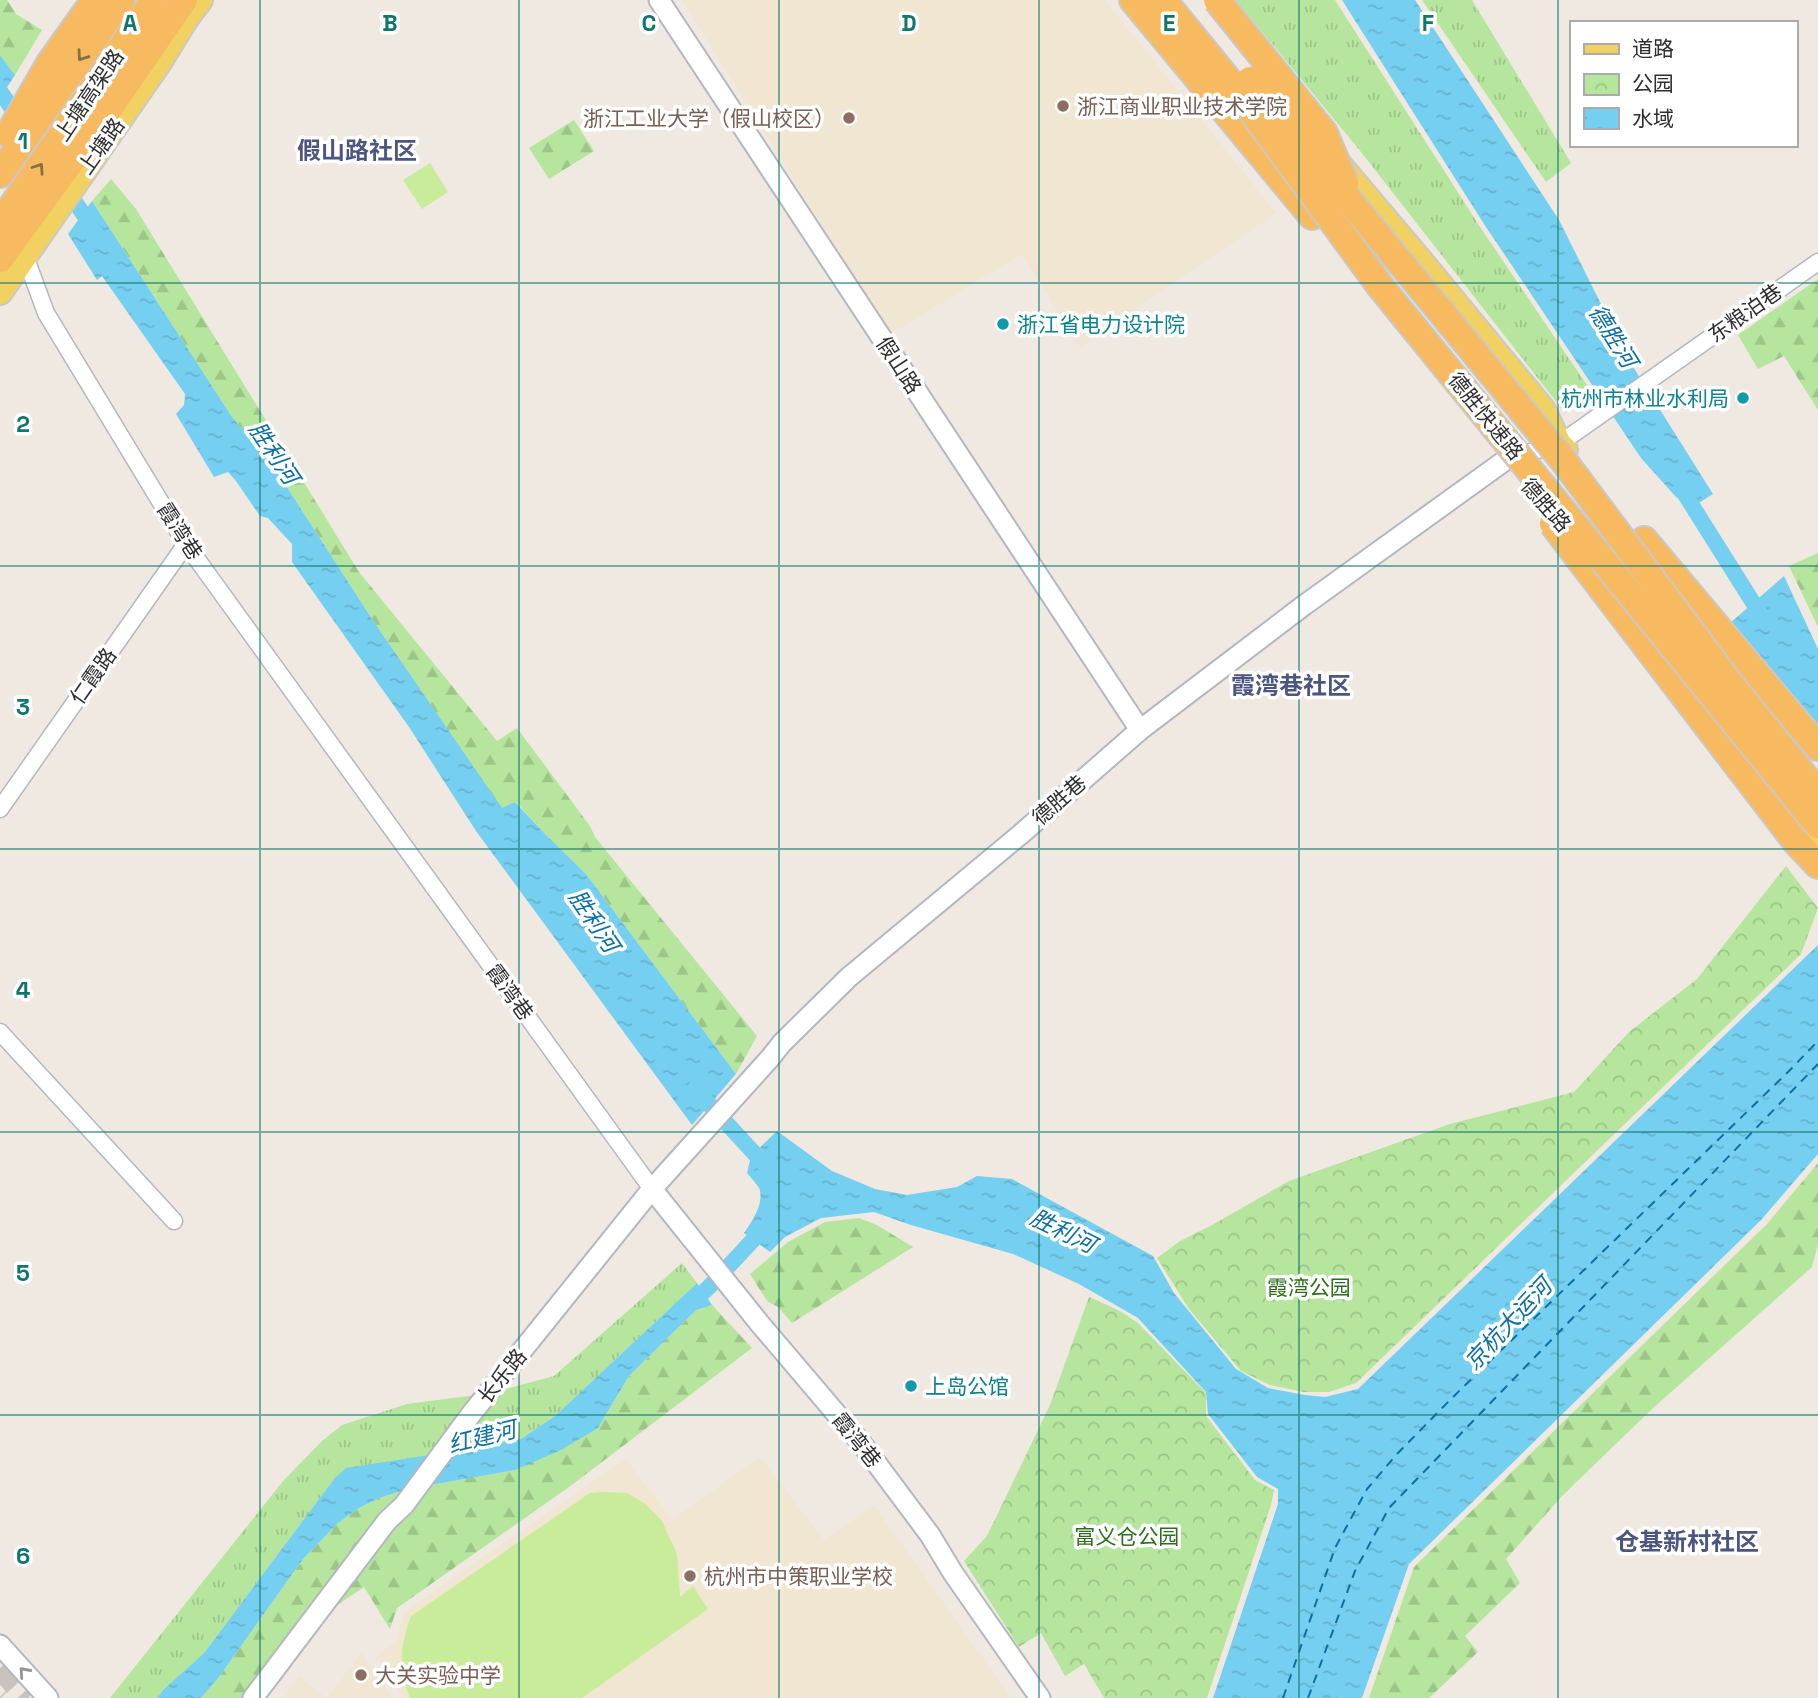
<svg xmlns="http://www.w3.org/2000/svg" width="1818" height="1698" viewBox="0 0 1818 1698" font-family="'Space Grotesk','Noto Sans SC',sans-serif">
  <defs>
    <pattern id="grass-tufts" width="24" height="20" patternUnits="userSpaceOnUse" patternTransform="scale(1.75)"><rect width="24" height="20" fill="#b6e59e"/><path d="M3 7l-1-3M5 7V3M7 7l1-3M15 17l-1-3M17 17v-4M19 17l1-3" fill="none" stroke="#9dc588"/></pattern>
    <pattern id="forest-firs" width="22" height="20" patternUnits="userSpaceOnUse" patternTransform="scale(1.75)"><rect width="22" height="20" fill="#b6e59e"/><path d="M5 1l3.5 6h-7zM16 11l3.5 6h-7z" fill="#9dc588"/></pattern>
    <pattern id="park-crowns" width="20" height="18" patternUnits="userSpaceOnUse" patternTransform="scale(1.75)"><rect width="20" height="18" fill="#b6e59e"/><path d="M2 6a3 3 0 1 1 6 0M12 15a3 3 0 1 1 6 0" fill="none" stroke="#9dc588"/></pattern>
    <pattern id="water-ripples" width="26" height="14" patternUnits="userSpaceOnUse" patternTransform="scale(1.75)"><rect width="26" height="14" fill="#75cff0"/><path d="M2 4q2-2 4 0t4 0M15 11q2-2 4 0t4 0" fill="none" stroke="#66b2ce"/></pattern>
  </defs>
  <rect width="100%" height="100%" fill="#efe9e1"/>
  <g fill="#f0e6d1">
    <path d="M682,0h423l171,213 -196,134 -58,-93 -132,80z"/>
    <path d="M760,1457l64,83 50,-35 137,193h-607l-28,-41 19,-15 10,-31 221,-152 46,61z"/>
    <path d="M361,1653l31,45h-64z"/>
    <path d="M299,1676l27,22h-42z"/>
  </g>
  <g fill="url(#grass-tufts)">
    <path d="M1236,0h99l145,227 113,167 -28,19 -204,-261z"/>
    <path d="M1422,0h50l99,163 -25,19z"/>
    <path d="M682,1263l15,20 -142,133 -34,23 -59,11 -128,29 -130,174 -40,36 -7,9h-47l174,-218 38,-39 20,-16 65,-21 84,-11 63,-17z"/>
  </g>
  <g fill="url(#forest-firs)">
    <path d="M0,0h7l9,14 26,16 -27,45 -15,-20z"/>
    <path d="M574,120l20,31 -45,28 -20,-31z"/>
    <path d="M111,179l25,30 223,363 138,169 20,-13 73,98 5,11 162,199 -21,38 -150,-200 -40,-39 -30,-33 -14,7 -128,-187 -104,-161 -38,-44 -140,-216z"/>
    <path d="M1818,279v131l-34,-54 -26,13 -20,-34z"/>
    <path d="M1818,553v74l-29,-61z"/>
    <path d="M1818,1163v82l-6,22 -160,142 -89,86 -57,64 14,24 -55,53 13,16 -49,46h-60l45,-131 353,-343z"/>
    <path d="M859,1218l18,7 36,22 -121,76 -14,-16 -11,-6 -17,-27 38,-32 37,-20z"/>
    <path d="M712,1305l40,43 -183,139 -172,121 -7,21 -26,-42 -55,37 -51,74h-57l18,-21 84,-118 35,-36 21,-15 20,-10 29,-9 107,-19 83,-42 31,-52 67,-66z"/>
  </g>
  <g fill="url(#park-crowns)">
    <path d="M1786,866l32,42 -17,46 -445,429 -27,9h-25l-34,-7 -29,-14 -52,-62 -32,-51 23,-17 32,-16 77,-44 161,-57 124,-32 55,-60 68,-53z"/>
    <path d="M1089,1297l31,14 18,12 68,70v23l49,64 19,10 -3,15 -64,193h-103l-20,-34 -19,12 -24,-43 -22,14 -55,-86 23,-25 63,-131z"/>
  </g>
  <g fill="#c9ec9a">
    <path d="M430,163l18,29 -26,17 -19,-29z"/>
    <path d="M604,1492l23,1 17,10 18,18 15,33 3,43 13,-11 15,23 -126,89h-172c-12,-31 -10,-52 1,-82l179,-123z"/>
  </g>
  <g fill="url(#water-ripples)">
    <path d="M1342,0h73l144,220 71,142 83,132 -19,12 -18,-9 -35,-39 -157,-234z"/>
    <path d="M0,55l15,20 -15,23z"/>
    <path d="M92,201l140,216 38,44 104,161 128,186 13,-6 31,33 40,39 150,200 -44,51 -216,-294 -67,-104 -117,-165v-18l-24,-26 -8,-2 -24,-35 -8,-9 -14,5 -38,-63 8,-9 1,-11 -83,-118 -5,4 -29,-46z"/>
    <path d="M1784,576l34,73v81l-89,-106z"/>
    <path d="M1818,945v209l-57,66 -352,344 -47,134h-149l65,-194v-15l-21,-12 -49,-63 -2,-22 -68,-74 -59,-34 -66,-30 -102,-29 -37,-13 -53,6 -36,19 -15,15 -26,-19c8,-12 21,-30 15,-45 -3,-5 -8,-10 -12,-15l4,-17 26,-25 55,40 43,18 32,6 50,-8 20,-11 35,3 141,77 21,37 62,76 32,19 37,7 20,2 33,-8z"/>
    <path d="M697,1283l15,22 -16,5 -67,66 -31,52 -37,22 -46,20 -107,19 -29,9 -20,10 -21,15 -35,36 -84,118 -18,21h-44l7,-9 40,-36 130,-174 12,-11 116,-18 59,-11 34,-23z"/>
  </g>
  <g fill="none" stroke-linecap="round" stroke-linejoin="round">
    <g stroke="#75cff0" stroke-width="16">
      <path d="M0,91l50,73"/>
      <path d="M64,186l31,45"/>
      <path d="M1681,488l83,132"/>
      <path d="M695,1089l73,79"/>
      <path d="M689,1306l22,-21 55,-59"/>
    </g>
    <g stroke="#0d6fa3" stroke-width="2" stroke-dasharray="9 7" stroke-linecap="butt">
      <path d="M1283,1698l52,-150 32,-59 30,-35 56,-57 336,-326 29,-30"/>
      <path d="M1308,1698l47,-127 34,-63 429,-444"/>
    </g>
    <g stroke="#c8c4bd" stroke-width="23" stroke-dasharray="23 11" stroke-linecap="butt">
      <path d="M0,1668l28,30"/>
      <path d="M0,1697l1,1"/>
    </g>
    <g stroke="#b4b7c1" stroke-width="19">
      <g id="minor">
        <path d="M25,256l21,57 140,231 466,645"/>
        <path d="M1513,457l46,-13 259,-182"/>
        <path d="M0,809l186,-265"/>
        <path d="M0,1032l174,189"/>
      </g>
    </g>
    <g stroke="#b4b7c1" stroke-width="23">
      <g id="tertiary">
        <path d="M659,0l481,730"/>
        <path d="M652,1189l108,135 102,120 68,91 23,38 87,125"/>
        <path d="M0,1645l48,53"/>
        <path d="M253,1698l134,-177 17,-16 68,-92 180,-224 119,-132 11,-14 67,-66 172,-143 119,-104 163,-124 204,-147"/>
      </g>
    </g>
    <g stroke="#c9c9c9" stroke-width="28">
      <g id="primary">
        <path d="M1336,161l82,97 125,152 16,34 6,6"/>
        <path d="M0,292l160,-231 27,-44 13,-17"/>
        <path d="M1792,812l26,32"/>
      </g>
    </g>
    <g stroke="#c9c9c9" stroke-width="30">
      <g id="trunk">
        <path d="M1133,0l179,216"/>
        <path d="M1163,0l74,91"/>
        <path d="M9,134l41,-71 45,-63"/>
        <path d="M0,174l121,-174"/>
        <path d="M0,224l154,-224"/>
        <path d="M0,259l112,-154 72,-105"/>
        <path d="M1644,540l174,207"/>
        <path d="M1581,561l216,282 21,22"/>
      </g>
    </g>
    <use href="#minor" stroke="#fff" stroke-width="16"/>
    <use href="#tertiary" stroke="#fff" stroke-width="19"/>
    <use href="#primary" stroke="#f2d163" stroke-width="24"/>
    <use href="#trunk" stroke="#f8ba60" stroke-width="26"/>
    <g stroke="#c9c9c9" stroke-width="30" stroke-linecap="butt">
      <g id="trunk-bridge">
        <path d="M1217,0l107,133 21,50"/>
        <path d="M1250,80l313,380 168,225 87,108"/>
        <path d="M1237,91l143,195 438,539"/>
        <path d="M1553,524l28,37"/>
      </g>
    </g>
    <use href="#trunk-bridge" stroke="#f8ba60" stroke-width="26"/>
  </g>
  <defs><path id="oneway-chevron" d="M-2-3.5L2.5 0L-2 3.5" fill="none" stroke-width="1.6" stroke-linecap="round" stroke-linejoin="round" transform="scale(1.75)"/></defs>
  <g stroke="#896d44">
    <use href="#oneway-chevron" transform="translate(82 56) rotate(125)"/>
    <use href="#oneway-chevron" transform="translate(39 168) rotate(-56)"/>
  </g>
  <use stroke="#969696" href="#oneway-chevron" transform="translate(24 1672) rotate(-132)"/>
  <path fill="none" stroke="#0f766e" stroke-width="2" stroke-opacity="0.55" d="M260,0v1698M519,0v1698M779,0v1698M1039,0v1698M1299,0v1698M1558,0v1698M0,283h1818M0,566h1818M0,849h1818M0,1132h1818M0,1415h1818"/>
  <g fill="#8d6e63" stroke="#fff" stroke-width="2.5">
    <circle cx="1063" cy="106" r="7"/>
    <circle cx="849" cy="118" r="7"/>
    <circle cx="690" cy="1576" r="7"/>
    <circle cx="361" cy="1675" r="7"/>
  </g>
  <g fill="#0f9aa8" stroke="#fff" stroke-width="2.5">
    <circle cx="1003" cy="324" r="7"/>
    <circle cx="1743" cy="398" r="7"/>
    <circle cx="911" cy="1386" r="7"/>
  </g>
  <g text-anchor="middle" dominant-baseline="central" stroke-width="7" stroke-linejoin="round" paint-order="stroke">
    <g font-size="21" fill="#2e2e2e" stroke="#fff">
      <text transform="translate(89 95) rotate(-56)">上塘高架路</text>
      <text transform="translate(101 146) rotate(-55)">上塘路</text>
      <text transform="translate(1745 313) rotate(-35)">东粮泊巷</text>
      <text transform="translate(899 365) rotate(57)">假山路</text>
      <text transform="translate(1486 416) rotate(51)">德胜快速路</text>
      <text transform="translate(1546 505) rotate(49)">德胜路</text>
      <text transform="translate(180 531) rotate(57)">霞湾巷</text>
      <text transform="translate(93 676) rotate(-55)">仁霞路</text>
      <text transform="translate(1059 800) rotate(-41)">德胜巷</text>
      <text transform="translate(510 992) rotate(54)">霞湾巷</text>
      <text transform="translate(502 1376) rotate(-51)">长乐路</text>
      <text transform="translate(857 1440) rotate(51)">霞湾巷</text>
    </g>
    <g font-size="21" fill="#785e54" stroke="#fff" text-anchor="start">
      <text x="1077" y="106">浙江商业职业技术学院</text>
      <text x="835" y="118" text-anchor="end">浙江工业大学（假山校区）</text>
      <text x="704" y="1576">杭州市中策职业学校</text>
      <text x="375" y="1675">大关实验中学</text>
    </g>
    <g font-size="21" fill="#0d838f" stroke="#fff" text-anchor="start">
      <text x="1017" y="324">浙江省电力设计院</text>
      <text x="1729" y="398" text-anchor="end">杭州市林业水利局</text>
      <text x="925" y="1386">上岛公馆</text>
    </g>
    <g font-size="21" fill="#2c6e1b" stroke="#fff">
      <text x="1309" y="1287">霞湾公园</text>
      <text x="1127" y="1536">富义仓公园</text>
    </g>
    <g font-size="23" font-style="italic" fill="#0d6fa3" stroke="#fff">
      <text transform="translate(1613 336) rotate(58)">德胜河</text>
      <text transform="translate(274 453) rotate(56)">胜利河</text>
      <text transform="translate(594 921) rotate(56)">胜利河</text>
      <text transform="translate(1063 1231) rotate(26)">胜利河</text>
      <text transform="translate(1508 1324) rotate(-47)">京杭大运河</text>
      <text transform="translate(482 1437) rotate(-14)">红建河</text>
    </g>
    <g font-size="24" font-weight="bold" fill="#4d5680" stroke="#fff">
      <text x="357" y="150">假山路社区</text>
      <text x="1291" y="685">霞湾巷社区</text>
      <text x="1687" y="1541">仓基新村社区</text>
    </g>
  </g>
  <g font-size="23" text-anchor="middle" font-weight="bold" fill="#0f766e" stroke="#fff" stroke-width="7" stroke-linejoin="round" paint-order="stroke">
    <text x="130" y="31">A</text>
    <text x="390" y="31">B</text>
    <text x="649" y="31">C</text>
    <text x="909" y="31">D</text>
    <text x="1169" y="31">E</text>
    <text x="1428" y="31">F</text>
    <text x="23" y="149">1</text>
    <text x="23" y="432">2</text>
    <text x="23" y="715">3</text>
    <text x="23" y="998">4</text>
    <text x="23" y="1281">5</text>
    <text x="23" y="1564">6</text>
  </g>
  <rect x="1570" y="21" width="228" height="126" fill="#ffffff" stroke="#ababab" stroke-width="2"/>
  <rect x="1584" y="44" width="35" height="10" fill="#f2d163" stroke="#ababab" stroke-width="2"/>
  <text x="1632" y="56" font-size="21" fill="#2e2e2e">道路</text>
  <rect x="1584" y="74" width="35" height="21" fill="url(#park-crowns)" stroke="#ababab" stroke-width="2"/>
  <text x="1632" y="91" font-size="21" fill="#2e2e2e">公园</text>
  <rect x="1584" y="108" width="35" height="21" fill="url(#water-ripples)" stroke="#ababab" stroke-width="2"/>
  <text x="1632" y="126" font-size="21" fill="#2e2e2e">水域</text>
</svg>
